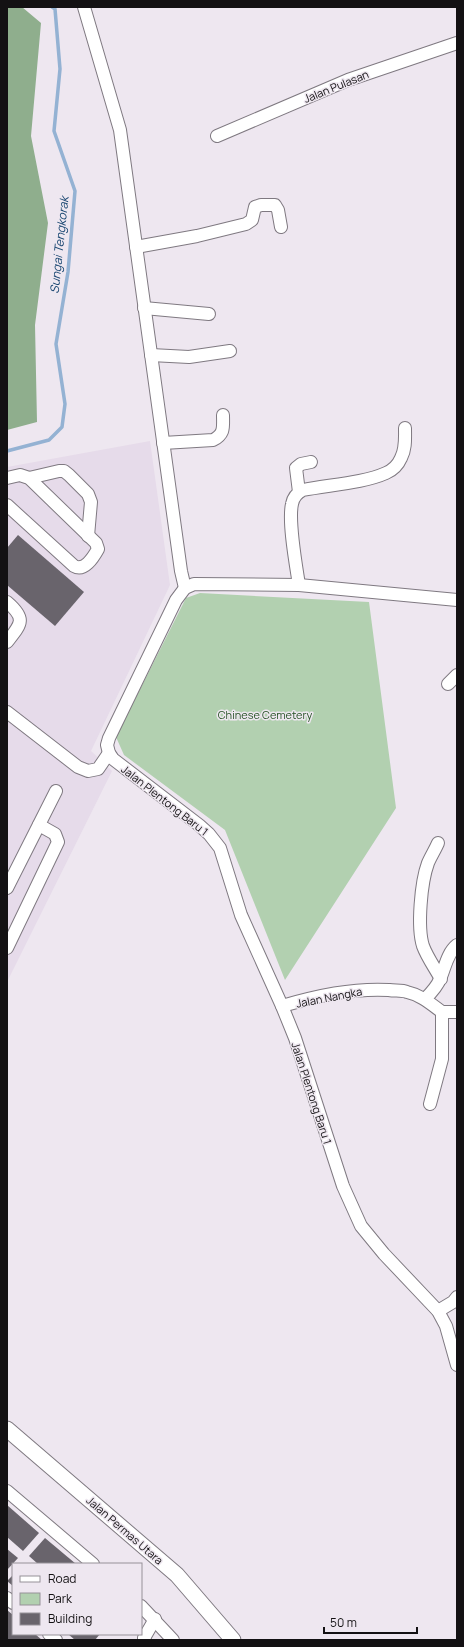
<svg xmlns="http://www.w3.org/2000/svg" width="464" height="1647" viewBox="0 0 464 1647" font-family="Manrope,sans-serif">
  <rect width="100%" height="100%" fill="#eee7f0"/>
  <path fill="#e6dbea" d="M150,441l20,144 -79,166 21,20 -105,211v-515z"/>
  <path fill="#b2d0b0" d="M200,593l169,9 27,206 -111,172 -60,-150 -101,-75 -8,-18 70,-139z"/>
  <path fill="#8fae8d" d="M7,7h15l19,16 -10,113 17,87 -13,102 2,97 -30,8z"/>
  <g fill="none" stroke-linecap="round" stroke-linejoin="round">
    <path stroke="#94b2d3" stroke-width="3.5" d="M7,451l42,-11 13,-13 3,-23 -9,-60 12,-72 7,-81 -21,-60 6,-62 -5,-60 -3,-2"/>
  </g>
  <g fill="#69646c">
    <path d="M18,535l66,57 -29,34 -48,-41v-37z"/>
    <path d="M7,1505l32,28 -16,18 -16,-14z"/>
    <path d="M45,1538l31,26h-38l-9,-8z"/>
    <path d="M7,1549l11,9 -11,12z"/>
    <path d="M13,1575v11l-6,-5z"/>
    <path d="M7,1610l6,5v19h22l7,6h-35z"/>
    <path d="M68,1634h32l-5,6h-20z"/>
  </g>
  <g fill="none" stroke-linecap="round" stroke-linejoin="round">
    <g stroke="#7f7981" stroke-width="14">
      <g id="minor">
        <path d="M84,7l36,123 61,441 4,17"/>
        <path d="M217,136l131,-56 109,-37"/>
        <path d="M136,247l61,-11 49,-12 6,-4 3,-13 6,-2h14l3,5 3,17"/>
        <path d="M144,308l65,6"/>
        <path d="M151,355l38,2 41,-6"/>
        <path d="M163,443l50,-3c12,-6 10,-13 10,-25"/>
        <path d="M7,478l13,-3 9,3 67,65 2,6c-5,9 -14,23 -24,17l-67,-61"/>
        <path d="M29,478l30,-7h5l5,4 19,19 3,8 -3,34"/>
        <path d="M299,492l-3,-24 5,-4 10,-2"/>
        <path d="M299,585c-3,-20 -11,-63 -7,-81 1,-6 5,-11 11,-14 24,-5 61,-7 83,-17 7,-3 12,-8 15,-15 5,-9 4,-20 4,-30"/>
        <path d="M457,600l-158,-15 -105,-1 -9,4 -9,12 -67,138 -2,7 2,8 4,6 86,66 10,9 11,14 21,67 41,91 13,32 48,148 18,40 23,28 54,57 8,15 11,39"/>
        <path d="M7,602c20,17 14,22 0,40"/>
        <path d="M448,684l9,-9"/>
        <path d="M7,712l71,55 10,4 10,-2 11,-16"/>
        <path d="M438,843c-3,7 -7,13 -10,20 -7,19 -11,64 -5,83 4,11 12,22 18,33"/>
        <path d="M7,888l49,-97"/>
        <path d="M7,948l51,-106 -3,-8 -16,-9"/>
        <path d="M425,999c6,-6 12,-12 15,-20 5,-11 7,-26 17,-34"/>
        <path d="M282,1006c35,-10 70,-18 107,-16 6,1 13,0 18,2 14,3 24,12 35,20"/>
        <path d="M442,1012h15"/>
        <path d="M430,1104l12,-45v-47"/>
        <path d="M438,1311l15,-9 4,-5"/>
        <path d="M7,1491l86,73"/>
        <path d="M7,1598l6,5"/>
        <path d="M141,1606l32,34"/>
        <path d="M49,1634l7,6"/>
        <path d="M145,1640l-1,-2 11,-19"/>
      </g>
    </g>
    <g stroke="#7f7981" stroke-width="17">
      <path id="major" d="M7,1429l170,146 56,65"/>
    </g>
    <use href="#minor" stroke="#fff" stroke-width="12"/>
    <use href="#major" stroke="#fff" stroke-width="15"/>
  </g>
  <g text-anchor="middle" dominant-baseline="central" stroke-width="3" stroke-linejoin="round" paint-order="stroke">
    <g font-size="11" fill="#131113" stroke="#eee7f0">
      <text transform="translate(336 86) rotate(-22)">Jalan Pulasan</text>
      <text transform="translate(165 800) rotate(38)">Jalan Plentong Baru 1</text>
      <text transform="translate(329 997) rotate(-11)">Jalan Nangka</text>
      <text transform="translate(312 1093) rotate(72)">Jalan Plentong Baru 1</text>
      <text transform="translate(125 1530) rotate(41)">Jalan Permas Utara</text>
    </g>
    <g font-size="11" fill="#265225" stroke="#eee7f0">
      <text x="265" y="714">Chinese Cemetery</text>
    </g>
    <g font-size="12" font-style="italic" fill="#194671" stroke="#eee7f0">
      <text transform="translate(59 245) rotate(-84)">Sungai Tengkorak</text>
    </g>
  </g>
  <rect width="464" height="1647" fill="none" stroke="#131113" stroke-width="16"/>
  <rect x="12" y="1563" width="130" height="72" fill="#eee7f0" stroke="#969198"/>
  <rect x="20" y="1576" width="20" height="6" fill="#ffffff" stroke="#969198"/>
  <text x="48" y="1583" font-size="12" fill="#131113">Road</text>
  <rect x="20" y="1593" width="20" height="12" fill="#b2d0b0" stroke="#969198"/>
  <text x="48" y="1603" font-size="12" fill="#131113">Park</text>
  <rect x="20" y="1613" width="20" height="12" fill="#69646c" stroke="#969198"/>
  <text x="48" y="1623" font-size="12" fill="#131113">Building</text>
  <path d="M324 1627v6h93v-6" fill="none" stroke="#131113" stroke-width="2"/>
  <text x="330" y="1627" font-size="12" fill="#131113" stroke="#eee7f0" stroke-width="3" paint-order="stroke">50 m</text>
</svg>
